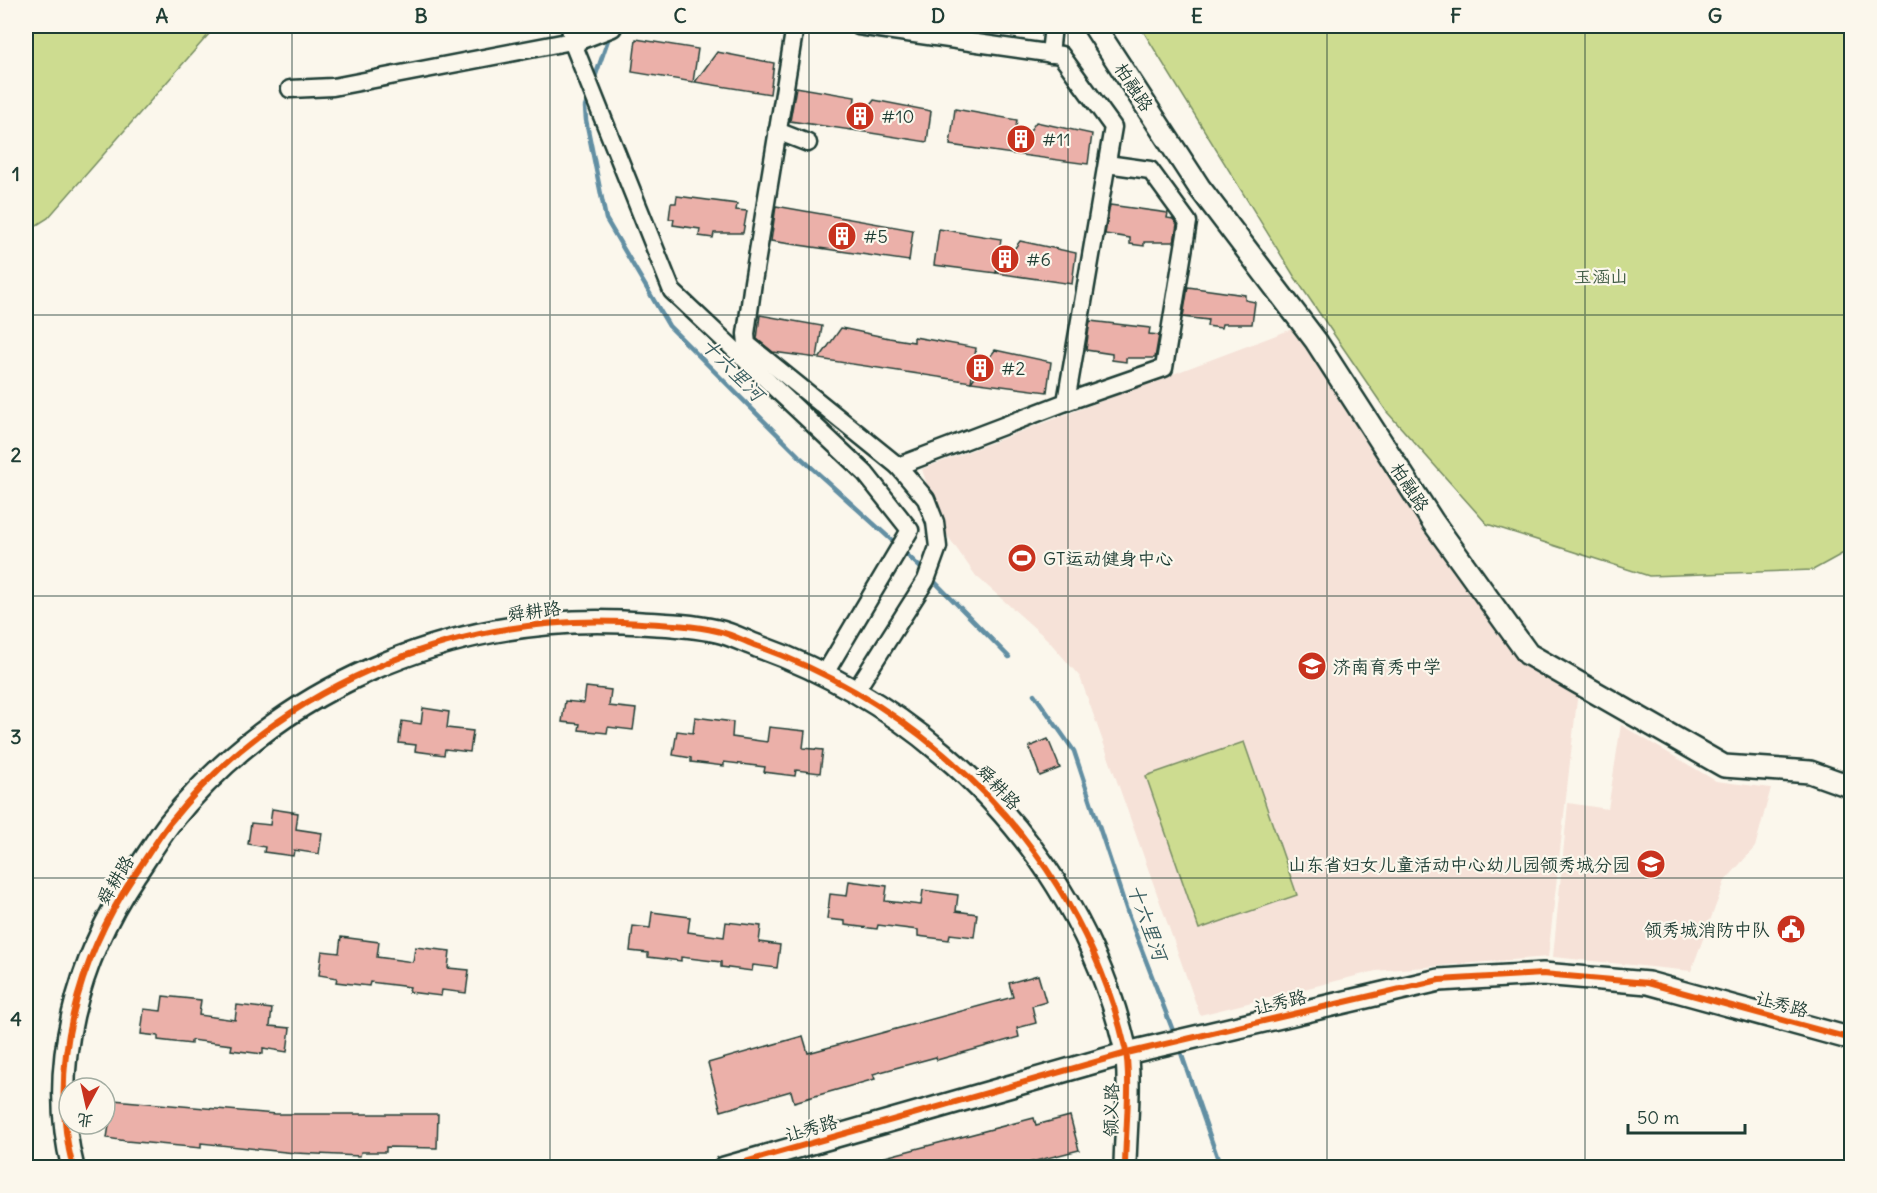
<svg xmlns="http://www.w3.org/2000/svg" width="1877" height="1193" viewBox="0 0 1877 1193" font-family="Delius,'LXGW WenKai TC',sans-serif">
  <rect width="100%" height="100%" fill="#fbf7ec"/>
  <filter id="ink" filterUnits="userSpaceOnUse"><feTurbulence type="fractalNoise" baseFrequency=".0167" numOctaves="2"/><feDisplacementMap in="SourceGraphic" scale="12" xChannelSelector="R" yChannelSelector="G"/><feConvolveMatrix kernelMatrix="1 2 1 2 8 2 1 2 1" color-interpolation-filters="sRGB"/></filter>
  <g filter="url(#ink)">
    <g fill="#f6e2d8">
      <path d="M1292,329l44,60 66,108 69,97 107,97 -30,266 -172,14 -176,44 -120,-338 -32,-37 -72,-64 -36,-51 -18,-56z"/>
      <path d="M1621,725l95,56 55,7 -16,59 -30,34 -34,90 -138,-14 15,-154 40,6z"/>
    </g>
    <g fill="#cddc90" stroke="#768c62" stroke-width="1.5">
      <path d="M26,26h190l-168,192 -22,14z"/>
      <path d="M1140,26h711v523l-38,21 -164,6 -162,-52 -100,-112 -93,-136z"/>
      <path d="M1244,742l53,153 -98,34 -53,-153z"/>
    </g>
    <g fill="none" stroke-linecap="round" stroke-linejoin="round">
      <g stroke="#628fa3" stroke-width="4.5">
        <path d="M593,83l17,-49"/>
        <path d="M589,96l-4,11 1,13 20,99 63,107 132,132 95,86"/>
        <path d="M902,550l22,21"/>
        <path d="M930,577l79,80"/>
        <path d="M1034,694l40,57 54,163 47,122"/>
        <path d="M1179,1047l42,121"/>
      </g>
    </g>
    <g fill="#ebb0a9" stroke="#1f3d34" stroke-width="1.5">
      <path d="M636,39l62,10 -5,33 -61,-10z"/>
      <path d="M717,52l57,11 -4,31 -75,-12z"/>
      <path d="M796,87l59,10 -4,33 -61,-9z"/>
      <path d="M874,100l57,11 -4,31 -75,-12z"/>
      <path d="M955,109l62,11 -5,34 -62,-9z"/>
      <path d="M1036,122l56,12 -4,30 -75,-10z"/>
      <path d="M677,196l60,8 -1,6 11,1 -4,22h-29l-1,5 -14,-2 1,-7 -27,-4 1,-6h-5l2,-16h5z"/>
      <path d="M1110,205l58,8 -1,5 6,1 4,5 -3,18h-30v4l-14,-2v-6l-25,-4z"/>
      <path d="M776,206l137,24 -4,31 -138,-20z"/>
      <path d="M939,229l62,10 -5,34 -62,-8z"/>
      <path d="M1020,241l56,12 -4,31 -76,-11z"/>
      <path d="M1188,287l57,8v5l10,2 -3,22h-30l-1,4 -14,-2 1,-6 -25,-3z"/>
      <path d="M760,315l62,11 -5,32 -44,-6 -16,-13z"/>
      <path d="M1090,321l60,7 -1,6 10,1 -4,23h-29v4l-14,-2v-6l-26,-4z"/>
      <path d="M841,328l48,10 25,4v-5l62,11 -5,34 -152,-23z"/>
      <path d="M995,350l56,12 -4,30 -76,-10z"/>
      <path d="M586,687l25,3 -2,16 27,3 -3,21 -25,-3 -1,6 -28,-3 1,-6 -18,-2 3,-21 19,2z"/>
      <path d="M423,708l26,4 -2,16 26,3 -3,21 -25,-3 -1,6 -29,-4 1,-6 -17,-2 3,-22 19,3z"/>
      <path d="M695,717l38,5 -1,15 35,5 2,-15 36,4 -2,17 20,2 -3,23 -24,-3 -1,6 -31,-4 1,-5 -41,-5v4l-33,-4v-4l-18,-3 4,-24 16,2z"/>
      <path d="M1048,739l12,29 -20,8 -11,-29z"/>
      <path d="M272,809l26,4 -2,16 26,4 -3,21 -25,-4 -1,6 -29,-4 1,-5 -17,-3 3,-21 19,2z"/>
      <path d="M849,881l38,5 -2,15 36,4 2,-15 35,5 -2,16 21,3 -3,23 -24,-3 -1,6 -31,-4v-6l-40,-5 -1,4 -32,-4v-4l-18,-2 3,-25 17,2z"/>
      <path d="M652,912l38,5 -2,15 36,5 2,-15 35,4 -2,16 21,3 -3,23 -24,-3 -1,6 -31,-4v-5l-40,-5v4l-33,-4v-4l-18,-2 3,-25 17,2z"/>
      <path d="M341,937l38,5 -2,15 36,5 2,-15 35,4 -2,17 21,2 -3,23 -24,-3 -1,6 -32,-4 1,-5 -40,-5 -1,4 -33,-4 1,-4 -18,-3 3,-24 17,2z"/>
      <path d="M1038,975l8,27 -14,4 4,17 -19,5 2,9 -82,23 -1,-3 -63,17 2,5 -81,23 -3,-11 -70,20 -13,-48 95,-27 5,17 205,-56 -4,-14z"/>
      <path d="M163,996l38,4 -2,15 36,5 2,-15 35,4 -2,17 20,2 -3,24 -24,-4v6l-32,-4 1,-5 -41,-5v4l-33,-4v-4l-17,-2 3,-25 17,2z"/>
      <path d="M113,1100l162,14h163l-1,34 -51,-1v5h-25l-1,4 -65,-3 -94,-10v5l-75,-7 -19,-3z"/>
      <path d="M1070,1116l9,34 -67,17h-149l-1,-4 172,-45 2,7z"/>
    </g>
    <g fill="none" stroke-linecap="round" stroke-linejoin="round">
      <g stroke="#1f3d34" stroke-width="21">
        <g id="minor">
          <path d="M570,26l2,15 100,250 193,182 45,57 -86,145"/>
          <path d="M795,26l-42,256 -7,52 1,10 151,122"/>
          <path d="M1050,54l3,-28"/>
          <path d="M290,89l43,-2 239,-46"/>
          <path d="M777,131l31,12"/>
          <path d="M1066,402l98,-34 24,-146 -38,-52 -43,-6"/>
          <path d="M855,692l71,-112 12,-33 -3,-25 -9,-23 -28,-33 168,-64 47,-275 -52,-72 -203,-29"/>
        </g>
      </g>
      <g stroke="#1f3d34" stroke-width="26">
        <g id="tertiary">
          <path d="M1094,26l105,161 117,154 117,181 95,132 196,112 86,6 42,15"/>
          <path d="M572,41l39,-15"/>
          <path d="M73,1168c-26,-101 5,-209 62,-294 11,-16 22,-34 34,-50 108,-136 282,-210 454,-202 31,2 64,2 94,9 14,3 27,10 40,15 67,24 131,61 185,107 90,76 156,179 183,294 7,29 0,89 0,121"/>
          <path d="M724,1168l403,-115 312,-73 104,-6 105,9 204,56"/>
        </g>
      </g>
      <use href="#minor" stroke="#fbf7ec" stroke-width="16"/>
      <use href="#tertiary" stroke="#fbf7ec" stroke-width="21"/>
      <g stroke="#fbf7ec" stroke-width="10">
        <g id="cycleway">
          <path d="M73,1168c-26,-101 5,-209 62,-294 11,-16 22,-34 34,-50 108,-136 282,-210 454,-202 31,2 64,2 94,9 14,3 27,10 40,15 67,24 131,61 185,107 90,76 156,179 183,294 7,29 0,89 0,121"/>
          <path d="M724,1168l403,-115 312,-73 104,-6 105,9 204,56"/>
        </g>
      </g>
      <use href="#cycleway" stroke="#e8590c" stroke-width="6"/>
    </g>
  </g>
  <path fill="none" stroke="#1f3d34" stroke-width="1.5" stroke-opacity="0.55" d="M292,26v1142M550,26v1142M809,26v1142M1068,26v1142M1327,26v1142M1585,26v1142M26,315h1826M26,596h1826M26,878h1826"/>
  <defs>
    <g id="building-disc" transform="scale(1.5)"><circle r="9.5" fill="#c8321e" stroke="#fbf7ec"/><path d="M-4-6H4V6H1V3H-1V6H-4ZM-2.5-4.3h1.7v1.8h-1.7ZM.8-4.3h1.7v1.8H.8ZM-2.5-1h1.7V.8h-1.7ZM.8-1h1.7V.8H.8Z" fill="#fff"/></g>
    <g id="stadium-disc" transform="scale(1.5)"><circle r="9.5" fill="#c8321e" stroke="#fbf7ec"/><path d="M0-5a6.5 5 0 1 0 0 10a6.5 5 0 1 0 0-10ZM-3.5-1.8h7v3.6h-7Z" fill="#fff"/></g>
    <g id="school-disc" transform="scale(1.5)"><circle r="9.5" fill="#c8321e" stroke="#fbf7ec"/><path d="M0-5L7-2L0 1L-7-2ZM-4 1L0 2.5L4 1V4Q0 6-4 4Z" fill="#fff"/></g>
    <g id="civic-disc" transform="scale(1.5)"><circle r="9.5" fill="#c8321e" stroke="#fbf7ec"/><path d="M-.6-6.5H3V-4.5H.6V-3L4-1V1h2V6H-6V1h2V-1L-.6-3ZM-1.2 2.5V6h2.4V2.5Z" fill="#fff"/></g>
  </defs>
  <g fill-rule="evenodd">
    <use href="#building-disc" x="860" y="116"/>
    <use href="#building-disc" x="1021" y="139"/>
    <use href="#building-disc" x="842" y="236"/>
    <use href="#building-disc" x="1005" y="259"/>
    <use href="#building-disc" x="980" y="368"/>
    <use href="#stadium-disc" x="1022" y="558"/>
    <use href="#school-disc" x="1312" y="666"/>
    <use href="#school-disc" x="1651" y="864"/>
    <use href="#civic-disc" x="1791" y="929"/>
  </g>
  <g text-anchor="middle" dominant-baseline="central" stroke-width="4.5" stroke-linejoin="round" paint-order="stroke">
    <g font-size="18" fill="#1f3d34" stroke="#fbf7ec">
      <text transform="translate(1134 87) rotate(57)">柏融路</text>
      <text transform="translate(1410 487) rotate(57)">柏融路</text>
      <text transform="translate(534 611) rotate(-7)">舜耕路</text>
      <text transform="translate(999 787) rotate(47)">舜耕路</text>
      <text transform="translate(115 880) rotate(-59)">舜耕路</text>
      <text transform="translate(1280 1002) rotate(-13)">让秀路</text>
      <text transform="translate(1782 1004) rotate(15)">让秀路</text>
      <text transform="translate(1111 1110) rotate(-89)">领义路</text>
      <text transform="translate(811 1128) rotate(-16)">让秀路</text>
    </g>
    <g font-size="18" fill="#1f3d34" stroke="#fbf7ec" text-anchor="start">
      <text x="881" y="116">#10</text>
      <text x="1042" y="139">#11</text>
      <text x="863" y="236">#5</text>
      <text x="1026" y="259">#6</text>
      <text x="1001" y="368">#2</text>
      <text x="1043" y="558">GT运动健身中心</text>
      <text x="1333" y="666">济南育秀中学</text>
      <text x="1630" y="864" text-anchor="end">山东省妇女儿童活动中心幼儿园领秀城分园</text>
      <text x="1770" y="929" text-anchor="end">领秀城消防中队</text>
    </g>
    <g font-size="18" fill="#425d46" stroke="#fbf7ec">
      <text x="1601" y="276">玉涵山</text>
    </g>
    <g font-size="20" font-style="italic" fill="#3b5f62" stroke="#fbf7ec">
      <text transform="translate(733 369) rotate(45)">十六里河</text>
      <text transform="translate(1148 922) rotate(70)">十六里河</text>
    </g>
  </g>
  <rect width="1877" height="1193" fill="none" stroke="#fbf7ec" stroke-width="66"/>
  <g transform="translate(87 1106) rotate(188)"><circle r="28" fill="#fbf7ec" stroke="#a3ada2" stroke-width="1.5"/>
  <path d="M0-4.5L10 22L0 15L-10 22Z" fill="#c8321e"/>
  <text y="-9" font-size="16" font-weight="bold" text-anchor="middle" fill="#1f3d34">北</text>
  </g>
  <path d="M1628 1124v9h117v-9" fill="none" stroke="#1f3d34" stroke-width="3"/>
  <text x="1637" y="1124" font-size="18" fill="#1f3d34" stroke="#fbf7ec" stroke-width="4.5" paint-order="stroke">50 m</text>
  <rect x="33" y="33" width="1811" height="1127" fill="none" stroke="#1f3d34" stroke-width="2"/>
  <g font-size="20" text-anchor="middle" font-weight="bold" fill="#1f3d34">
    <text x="162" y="23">A</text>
    <text x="421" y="23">B</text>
    <text x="680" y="23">C</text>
    <text x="938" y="23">D</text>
    <text x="1197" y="23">E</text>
    <text x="1456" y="23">F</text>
    <text x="1715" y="23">G</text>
    <text x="16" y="181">1</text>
    <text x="16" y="462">2</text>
    <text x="16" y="744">3</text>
    <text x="16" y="1026">4</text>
  </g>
</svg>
